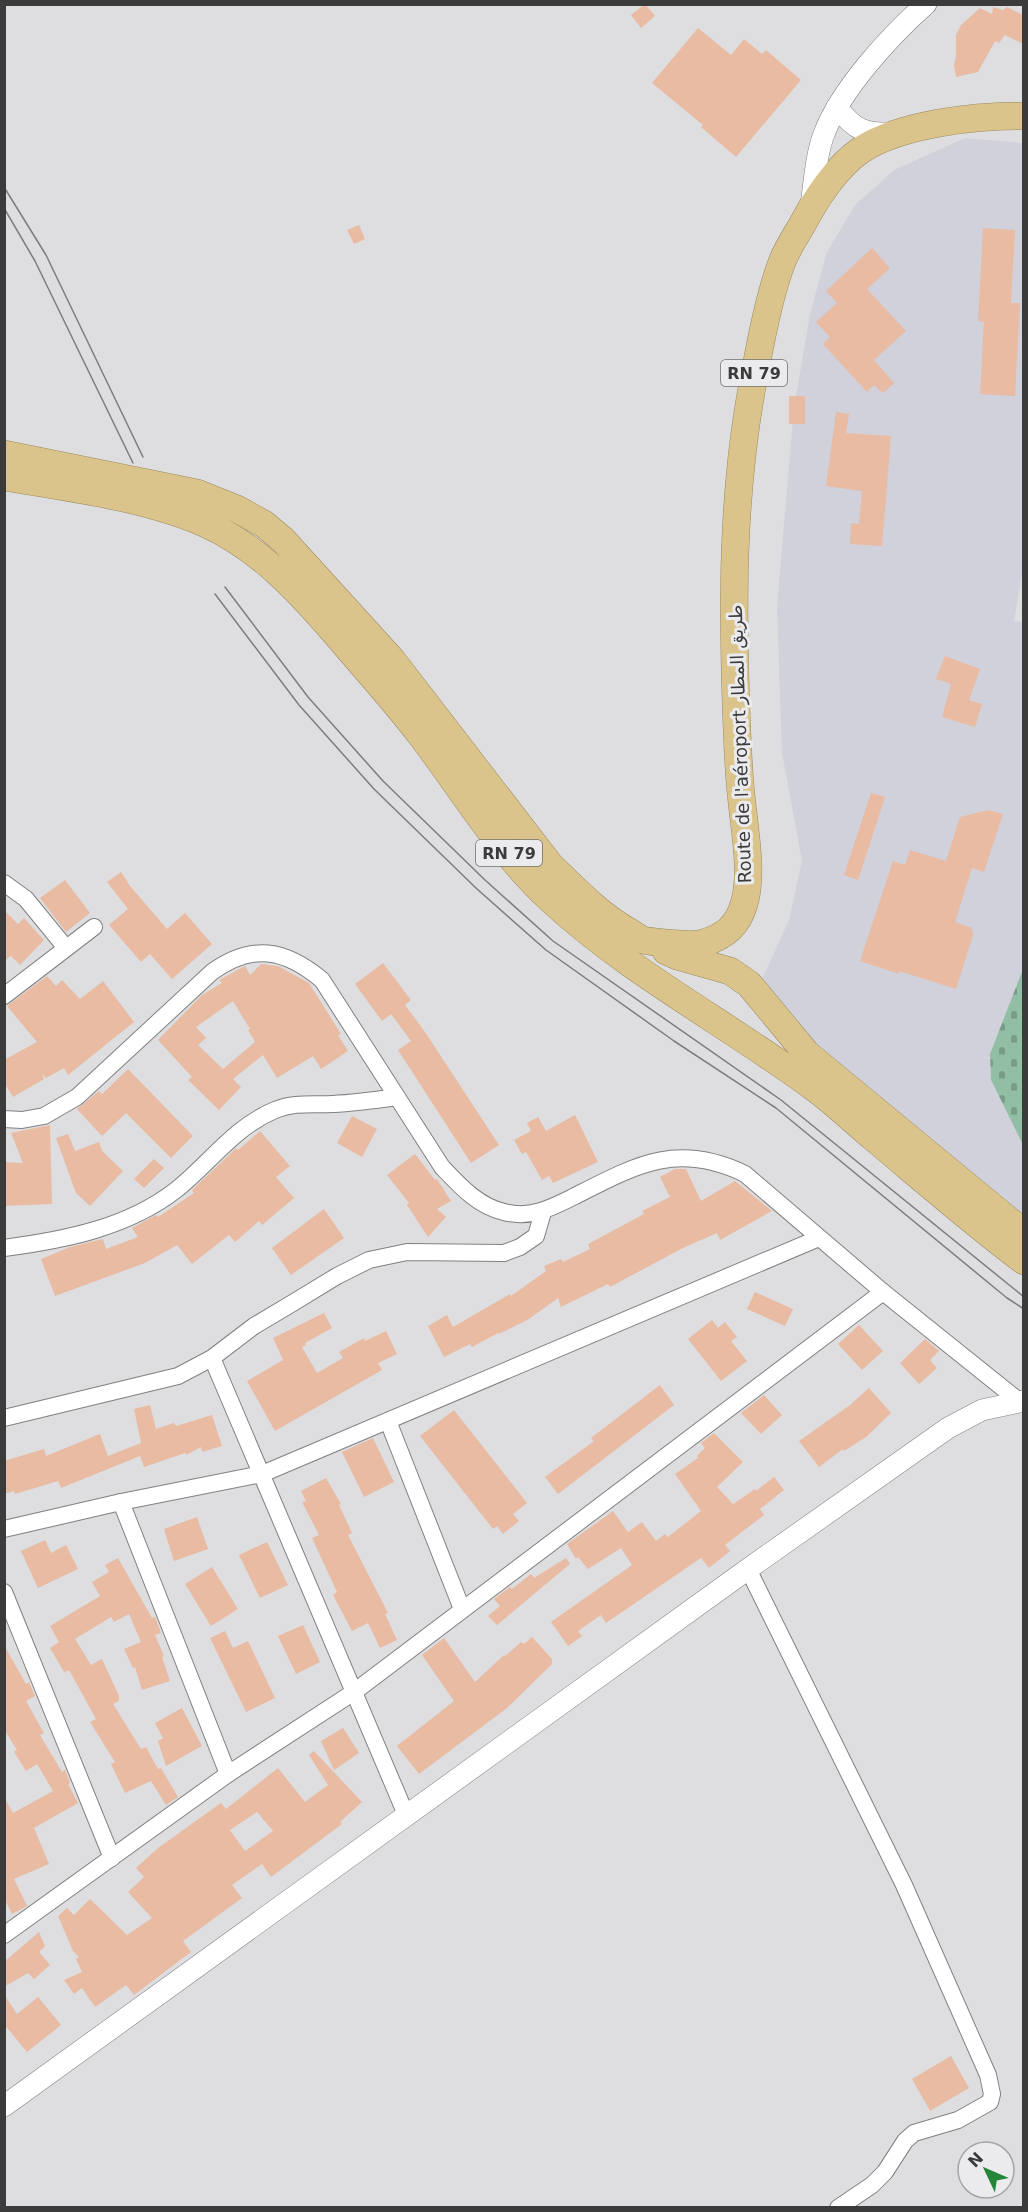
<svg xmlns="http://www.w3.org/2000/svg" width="1028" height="2212" viewBox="0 0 1028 2212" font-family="'DejaVu Sans',Vazirmatn,sans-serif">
  <defs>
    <pattern id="cemetery-stones" width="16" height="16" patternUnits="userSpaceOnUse" patternTransform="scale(1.5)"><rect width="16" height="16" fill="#91bea5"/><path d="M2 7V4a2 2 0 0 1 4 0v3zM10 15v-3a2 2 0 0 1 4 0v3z" fill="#789c88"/></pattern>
  </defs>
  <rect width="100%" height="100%" fill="#dedee1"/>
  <path fill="#d1d1db" d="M965,138l58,5 1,418 -10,60 10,1v347l-34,85 1,26 32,65v88l-91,-65 -175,-178 32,-70 13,-59 -20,-108 -5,-146 17,-199 16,-94 17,-62 28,-47 39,-35z"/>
  <path fill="url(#cemetery-stones)" d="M1023,969v176l-32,-65 -1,-26z"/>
  <g fill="#e8bba2" fill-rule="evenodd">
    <path d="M645,4l10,12 -14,12 -10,-13z"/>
    <path d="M993,7l10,3 4,-3 16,8v29l-18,-9 -6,8 -4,-2 -17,31 -22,5 -2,-12 2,-9v-21l5,-10 19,-17 12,6z"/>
    <path d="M698,28l33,27 13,-16 18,15 4,-4 35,30 -65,77 -35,-30 2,-2 -51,-42z"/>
    <path d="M359,225l6,14 -11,5 -7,-14z"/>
    <path d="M983,228l32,2 -4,73h9l-5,93 -35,-2 4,-72 -6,-1z"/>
    <path d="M872,248l18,20 -23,21 39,42 -32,29 20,23 -11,10 -9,-8 -7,7 -44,-48 7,-7 -14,-15 21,-19 -11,-12z"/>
    <rect x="789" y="396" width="16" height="28"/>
    <path d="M836,412l13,2 -3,19 45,3 -9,110 -32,-2 1,-21 8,1 3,-33 -36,-5z"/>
    <path d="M945,656l35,13 -11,31 13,4 -7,23 -33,-10 9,-33 -15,-5z"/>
    <path d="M871,793l14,4 -27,83 -14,-5z"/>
    <path d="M989,810l14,4 -19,58 -12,-4 -17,54 17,6 1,7 -17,54 -57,-18v3l-39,-13 33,-100 12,4 5,-15 36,11 14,-44z"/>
    <path d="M121,872l9,14 37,43 18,-16 27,31 -40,35 -22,-25 -9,8 -32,-37 19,-16 -21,-27z"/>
    <path d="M65,880l25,33 -24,19 -26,-34z"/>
    <path d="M4,910l14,14 6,-6 20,22 -24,25 -9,-9 -7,5z"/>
    <path d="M383,963l28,37 -6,5 20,27 74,113 -28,18 -73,-113 13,-9 -20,-27 -9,7 -27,-37z"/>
    <path d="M261,964l17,2 31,17 32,51 -3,1 10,16 -27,18 -8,-13 -36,22 -14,-23 -30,24 8,8 -22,23 -31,-30 4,-3 -34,-37 44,-45 20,-12 -3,-3 26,-14 5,9zM233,1001l17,28 -2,1 7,12 -32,27 -25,-24 8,-7 -10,-11z"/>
    <path d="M47,976l9,10 6,-6 18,19 23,-18 31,41 -66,53 -4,-7 -18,10 -4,-5 2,6 -31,18 -9,-15v-22l33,-18 -30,-36z"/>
    <path d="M128,1069l65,67 -22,22 -45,-45 -24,23 -25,-27 22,-18 3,3z"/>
    <path d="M575,1115l23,47 -45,21 -4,-7 -7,4 -16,-28 -4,2 -8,-14 17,-9 -4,-8 11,-6 8,14z"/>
    <path d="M352,1116l25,13 -15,28 -25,-14z"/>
    <path d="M50,1125l2,79 -48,2v-44l19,1 -12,-30z"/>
    <path d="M260,1131l30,35 -14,11 18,21 -32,27 -3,-4 -24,21 -6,-7 -37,29 -15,-19 -32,18 -90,33 -14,-37 29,-12 33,-8 3,10 32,-12 -6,-9 24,-13 2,2 36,-24 -2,-3 38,-36 6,-6 2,2z"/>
    <path d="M68,1134l7,17 24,-9 3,9 21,20 -33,35 -14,-13 -20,-55z"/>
    <path d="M415,1154l20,26 2,-1 14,22 -14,8 9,8 -18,20 -21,-32 2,-2 -22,-28z"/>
    <path d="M154,1159l10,9 -20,20 -10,-9z"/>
    <path d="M675,1169h11l15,32 34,-20 37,30 -52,29 -3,-7 -36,16 -71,38 -2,-3 -47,23 -3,-9 -29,21 -30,15 -1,-1 -26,14 -2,-3 -26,13 -16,-31 19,-11 6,12 57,-33 1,2 35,-25 -2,-5 17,-7 2,3 27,-13 -2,-5 56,-30 -2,-3 28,-14 -10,-20z"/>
    <path d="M324,1209l20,29 -53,37 -19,-27z"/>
    <path d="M755,1292l38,17 -8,17 -38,-17z"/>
    <path d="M324,1313l8,15 -27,15 1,2 -4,2 15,26 26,-15 -4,-6 25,-14 1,3 21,-10 11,23 -19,9 4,7 -107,61 -28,-50 36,-21 -10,-22z"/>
    <path d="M712,1320l6,8 7,-6 12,15 -6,4 16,20 -26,20 -33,-42z"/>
    <path d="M859,1325l24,26 -21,19 -24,-26z"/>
    <path d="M925,1339l14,12 -9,9 7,8 -18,16 -19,-21z"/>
    <path d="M660,1385l14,20 -116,89 -13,-17 49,-36 -3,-3z"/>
    <path d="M869,1388l22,25 -25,24 -22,14 -1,-2 -24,18 -20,-26 51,-36z"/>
    <path d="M764,1395l18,20 -21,19 -20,-21z"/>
    <path d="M150,1405l6,24 18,-6 2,3 36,-11 10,31 -20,6 -1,-5 -15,8 -1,-2 -41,14 -4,-11 -79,32 -3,-7 -43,13 -1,-3 -10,3v-33l40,-12 2,7 54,-22 8,22 33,-13 -7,-34z"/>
    <path d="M454,1410l73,93 -14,11 6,7 -16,13 -6,-8 -4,3 -73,-93z"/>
    <path d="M714,1433l29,29 -26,25 16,17 22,-15 1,2 18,-14 10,13 -24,19 4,6 -39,30 5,6 -21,17 -8,-10 -95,65 -5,-8 -23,16 4,5 -14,10 -17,-24 81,-57 -11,-17 -33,21 -10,-12 -2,2 -9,-15 46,-33 15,21 14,-10 14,19 9,-7 3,3 33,-26 -26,-37 23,-16 -1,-2 8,-8 -4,-5z"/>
    <path d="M373,1438l21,44 -30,15 -22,-45z"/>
    <path d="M326,1478l15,26 -2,1 13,28 -4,2 40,78 -3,1 12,26 -17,8 -12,-25 -16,8 -19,-36 4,-3 -25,-54 7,-3 -17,-33 4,-1 -5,-10z"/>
    <path d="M197,1517l11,32 -34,12 -10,-32z"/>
    <path d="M45,1540l6,13 15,-8 12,24 -40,19 -17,-37z"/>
    <path d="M267,1542l21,43 -28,13 -21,-43z"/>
    <path d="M118,1558l34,60 3,-1 6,16 -6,2 9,21 -2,1 8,24 -28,9 -7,-23 -2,1 -9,-19 17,-7 -12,-28 -15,8 -3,-5 -36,22 16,26 11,-6 17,37v5l-6,3 28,45 5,-2 12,22 3,-1 17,29 -12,8 -15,-24 -26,12 -14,-29 4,-2 -25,-40 6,-3 -27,-49 -5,2 -14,-24 9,-6 -9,-16 50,-30 -8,-14 17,-10 -4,-7z"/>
    <path d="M566,1558l4,6 -73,61 -9,-9 12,-10 -6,-7 16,-12 2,2 19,-15 3,4z"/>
    <path d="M212,1567l26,42 -27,17 -26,-42z"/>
    <path d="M303,1625l17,37 -24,12 -18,-38z"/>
    <path d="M225,1631l8,17 15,-7 27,57 -29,14 -36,-74z"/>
    <path d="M532,1637l20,22v5l-45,44 -88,66 -22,-28 57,-45 -32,-46 22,-17 31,44 29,-27 1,1 16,-14 3,2z"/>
    <path d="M4,1645l22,39 3,-2 6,14 -9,5 18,32 -4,2 22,37 3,-2 5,13 -2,1 10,19 -44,25 15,36 -35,15 13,27 -15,8 -8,-16v-101l9,16 40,-22 -16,-27 -11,7 -12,-19 3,-2 -13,-21z"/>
    <path d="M182,1708l20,38 -36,20 -8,-25 5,-3 -8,-15z"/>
    <path d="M343,1728l16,25 -25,17 -13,-29z"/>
    <path d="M314,1751l48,51 -22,20 2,2 -71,53 -9,-13 -30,21 10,13 -59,43 8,11 -57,43 -8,-10 -31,22 -13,-19 -8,6 -10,-14 18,-8 -6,-13 3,-2 -6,-6 -15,-35 9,-8 7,7 16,-16 37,36 25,-17 -24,-26 16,-15 -8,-9 22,-20 63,-45 5,6 52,-41 27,34 23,-17 -19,-30zM257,1812l16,19 -28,20 -15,-21z"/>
    <path d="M39,1932l6,14 -6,6 11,13 -16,14 -6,-6 -24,14v-25z"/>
    <path d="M4,1994l13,20 21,-17 23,28 -34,27 -23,-28z"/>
    <path d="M951,2056l18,32 -39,23 -18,-32z"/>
  </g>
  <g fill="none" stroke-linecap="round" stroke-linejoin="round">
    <g stroke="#808082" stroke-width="18">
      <g id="minor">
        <path d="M4,883l22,16 40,49"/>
        <path d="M4,996l90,-69"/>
        <path d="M4,1119l18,1 22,-4 33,-19 135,-125c40,-29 73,-23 110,8l120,187c18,19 36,39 62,45 26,7 47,-4 69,-15 63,-32 104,-56 172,-23l138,118 136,109"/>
        <path d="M4,1248c60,-8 123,-20 172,-58 33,-26 58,-63 99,-80 19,-8 38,-5 58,-6 22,-1 43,-4 64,-7"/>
        <path d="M212,1358l195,459"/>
        <path d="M4,1418l174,-42 34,-18 42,-32 37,-22 46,-28 32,-16 38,-8 97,1 16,-6 16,-11 7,-24"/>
        <path d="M388,1421l74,188"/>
        <path d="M121,1502l107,272"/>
        <path d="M4,1529l117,-27 141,-28 557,-236"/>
        <path d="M748,1569l156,316 84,190 4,19 -2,8 -32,18 -44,13 -9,8 -20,31 -13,13 -34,23"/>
        <path d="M4,1592l108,266"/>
        <path d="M4,1935l224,-161 126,-82 529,-400"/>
      </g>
    </g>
    <g stroke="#808082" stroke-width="22">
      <g id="tertiary">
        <path d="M837,107c18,24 28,27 58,26"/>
        <path d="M811,206c3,-22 5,-52 13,-72 17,-45 66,-98 102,-130"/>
        <path d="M4,2106l744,-537 200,-141 34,-18 42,-9"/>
      </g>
    </g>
    <g stroke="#9c8a5e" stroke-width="28">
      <g id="trunk">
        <path d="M4,454l193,39 40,16 27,15 19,16 109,120 158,205c25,24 48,49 78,66 4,2 10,7 15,9 7,2 17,2 24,3 12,1 24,3 36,0 21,-6 35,-17 41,-39 9,-29 1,-71 -2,-101 -3,-24 -4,-48 -5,-72 -5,-122 -6,-244 19,-364 6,-33 14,-74 26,-105 5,-13 13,-25 20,-37 13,-25 35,-59 59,-75 39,-26 117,-35 163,-34"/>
        <path d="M4,477c65,11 139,20 200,46 53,23 94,67 131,110 28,33 58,66 85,101 42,55 79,118 131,166 78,72 173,122 258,184 23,16 44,37 66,55 49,41 97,83 149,122"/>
        <path d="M666,951l11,5 53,15 19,13 58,70 217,179"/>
      </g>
    </g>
    <use href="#minor" stroke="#fff" stroke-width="16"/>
    <use href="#tertiary" stroke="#fff" stroke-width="21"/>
    <use href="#trunk" stroke="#dac48c" stroke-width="27"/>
    <g stroke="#7d7d7f" stroke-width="1.5">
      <path d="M4,187l42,68 97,202"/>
      <path d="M4,208l31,53 98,202"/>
      <path d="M225,587l83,110 75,84 102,99 68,61 228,159 243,197"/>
      <path d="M215,594l84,111 75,84 103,100 69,61 128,91 102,67 231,190 17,11"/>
    </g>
  </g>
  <g text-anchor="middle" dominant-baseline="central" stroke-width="6" stroke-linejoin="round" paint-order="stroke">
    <g fill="#ebebee" stroke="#707071" stroke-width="1.5">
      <rect x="721" y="360" width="66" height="26" rx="4.5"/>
      <rect x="476" y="840" width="66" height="26" rx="4.5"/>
    </g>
    <g font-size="16" font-weight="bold" fill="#3b3b3c">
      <text x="754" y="373">RN 79</text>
      <text x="509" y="853">RN 79</text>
    </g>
    <g font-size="18" fill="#3b3b3c" stroke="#ebebee">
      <text transform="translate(740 744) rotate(-92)">Route de l'aéroport طريق المطار</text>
    </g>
  </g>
  <rect width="1028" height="2212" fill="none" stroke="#3b3b3c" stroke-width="12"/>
  <g transform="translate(986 2170) rotate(314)"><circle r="28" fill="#ebebee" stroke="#a5a5a7" stroke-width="1.5"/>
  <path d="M0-4.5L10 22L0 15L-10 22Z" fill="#248639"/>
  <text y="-9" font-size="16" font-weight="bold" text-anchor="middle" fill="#3b3b3c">N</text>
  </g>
</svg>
